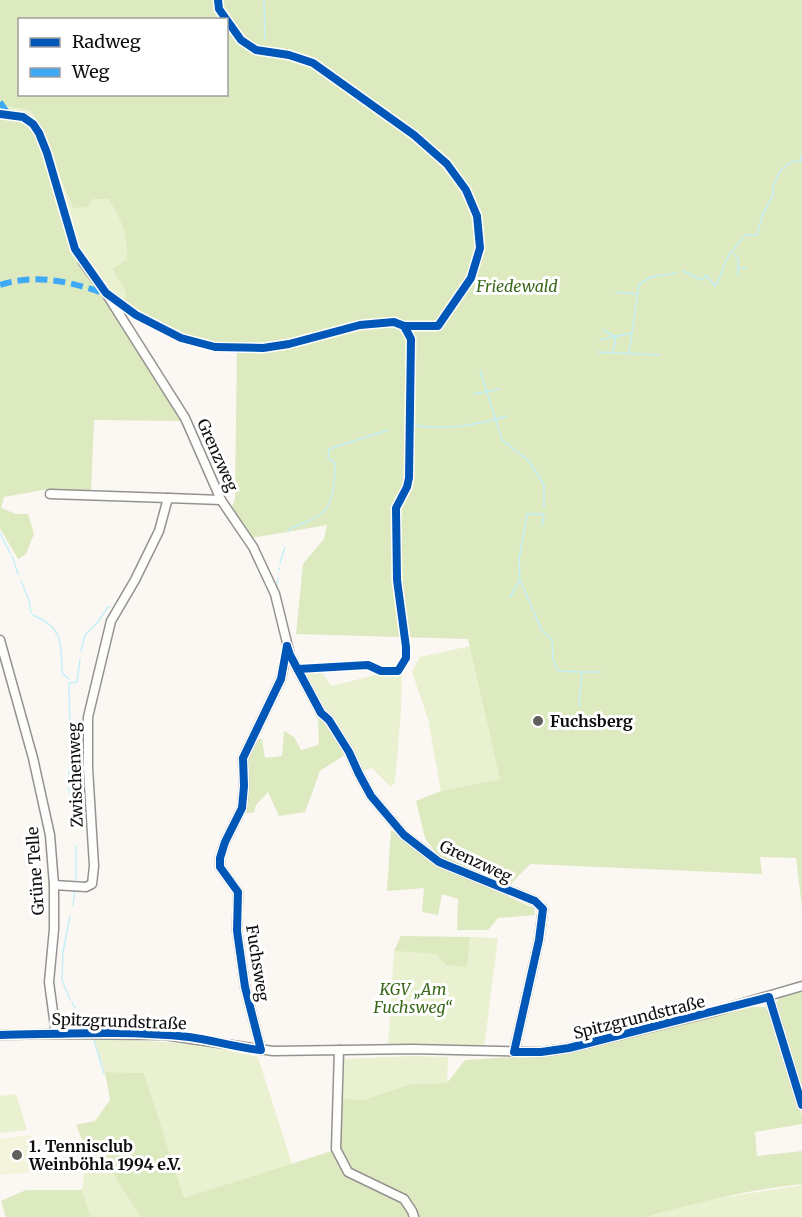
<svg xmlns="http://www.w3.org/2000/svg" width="802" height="1217" viewBox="0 0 802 1217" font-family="Merriweather,serif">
  <rect width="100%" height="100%" fill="#fbf7f2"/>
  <g fill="#eaf1d0">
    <path d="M0,105l31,6 4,7 2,13c-11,-8 -23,-12 -37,-13z"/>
    <path d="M42,142l7,7 24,59 20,-9h15c13,18 20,38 19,60l-15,10 14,23v6l-17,2 -28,-37 -14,-24z"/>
    <path d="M470,646l30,133 -59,12 -13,-72 -16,-47 8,-15z"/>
    <path d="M302,669h18l11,17 56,-14h15l-1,38 -6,72 -4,5 -19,-19 -10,3z"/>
    <path d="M470,937l28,1 -14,110 -51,-3 -45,2 6,-96 42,3 31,13z"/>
    <path d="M93,1038l105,6 60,13 34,107 -108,34 -40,-125 -39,-1z"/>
    <path d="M412,1056l36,1 -1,26 -36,1 -48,16 -22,-2v-39z"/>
    <path d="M16,1094l11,36 -27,3v-37z"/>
    <path d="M87,1151l15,4 38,62h-49l-9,-27z"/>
    <path d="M802,1185v32h-155l55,-16z"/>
  </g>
  <g fill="#dde9be" fill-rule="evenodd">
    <path d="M0,0h802v907l-6,-49 -36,-1 2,17 -232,-10 -21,22 -71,-30 -13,-18 -9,-37 25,-10 59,-12 -32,-140 -172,-5 7,-70 21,-25 3,-14 -76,13 -20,-28 4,-11 2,-154 -37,-3 -18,-6 -53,-27 -8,11 63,101 -90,-1 -3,71 -48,-1 -39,7 -3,11 15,6h12l6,20 -8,20 -8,5 -18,-31v-410h10l27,12 -2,-12 -4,-7 -31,-6zM20,20h206v74h-206zM42,143l7,6 24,59 14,-1 6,-8h15c13,18 20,38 19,60l-15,10 14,23v6l-17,2 -28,-37 -14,-24z"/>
    <path d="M321,713l28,39 -29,19 -15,41 -26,4 -11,-24 -12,13 -2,7 -11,2 4,-55 7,-19 8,-1 3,19 17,-2 2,-25 10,6 7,13 18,-5 -1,-27z"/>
    <path d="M391,830l63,43 80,35 1,7 -37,3 -10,12h-31l1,-31 -16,-5 -4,21 -16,-3 2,-24 -37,3z"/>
    <path d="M401,936l69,1 -3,30 -21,-2 -10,-11 -42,-3z"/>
    <path d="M802,990v101l-14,-39 -12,-48 4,-7z"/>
    <path d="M744,1007h25l33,109v8l-47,8 2,24 45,-5v33c-54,6 -104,18 -156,33h-506l-38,-62 -15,-4 -11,-26 19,-4 15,-21 -5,-28 39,1 40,125 154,-49 3,-51 22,2 48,-16 36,-1 18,-23 83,-5z"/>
    <path d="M26,1190h56l9,27h-85l-5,-16z"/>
  </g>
  <path fill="#f3f4db" d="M32,1135l4,37 -36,3v-36z"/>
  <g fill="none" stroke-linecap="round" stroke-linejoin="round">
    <g stroke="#c6f0f8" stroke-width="1.5">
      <path d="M264,0l1,39"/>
      <path d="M734,254l4,4v18"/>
      <path d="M738,268h8"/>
      <path d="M683,271l19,9 4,-5 9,11c6,-8 7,-14 10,-23 3,-8 14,-21 21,-28h11l6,-22 10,-17v-10l8,-16 10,-8 10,-1 1,-7"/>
      <path d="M616,292l20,2"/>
      <path d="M603,330l13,7 -3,15"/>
      <path d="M600,340l31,-7"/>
      <path d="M598,352l61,3"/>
      <path d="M629,353l10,-69 12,-7 25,-4"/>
      <path d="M480,370l22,70 27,21 15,24v23"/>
      <path d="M474,394l25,-5"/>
      <path d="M413,425c32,6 63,0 94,-9"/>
      <path d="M542,526l2,-12h-17l-8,46 1,20 22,51 10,9 1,19 5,12 24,1 -3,35"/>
      <path d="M0,533l10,20"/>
      <path d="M288,533l2,-4c9,-5 22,-8 31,-15 13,-9 14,-37 14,-51l-7,-5 1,-9 59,-19"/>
      <path d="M12,556l6,18"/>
      <path d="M280,563l5,-16"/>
      <path d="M279,570v-2"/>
      <path d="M21,581l8,19 2,13"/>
      <path d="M277,586l1,-8"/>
      <path d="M510,597l10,-17"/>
      <path d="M33,615c31,13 28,29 29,58l7,6"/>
      <path d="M81,651l4,-16 12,-12 11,-16h2"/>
      <path d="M584,672h17"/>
      <path d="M70,731l-1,-48 8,-1 3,-23"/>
      <path d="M70,749c0,16 -4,50 5,63"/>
      <path d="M76,884v-38"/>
      <path d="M73,905l2,-16"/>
      <path d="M70,916l-7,36 -1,28 8,20"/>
      <path d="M72,1002l3,6"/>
      <path d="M77,1011l15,19"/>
      <path d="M94,1040l10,34"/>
    </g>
    <g stroke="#959391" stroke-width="11">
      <g id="minor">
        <path d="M83,262l23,31 79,125 36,82 32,47 22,47 15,61 31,58 8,7 20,32 10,22 12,22 33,39 35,27 96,39 8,8 -4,31 -25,112"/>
        <path d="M50,494l118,4"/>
        <path d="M0,640l33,118 17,77 4,50v44l-5,53 7,52"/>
        <path d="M54,885l32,2 6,-3 2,-18 -6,-98v-51l23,-96 24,-41 24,-49 9,-33 53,2"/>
        <path d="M769,997l33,108"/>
        <path d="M0,1035l56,-1 108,1 109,16 139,-2 129,3 28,-4 144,-36 89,-26"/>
        <path d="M261,1050l-16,-63 -8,-56 1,-39 -18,-25v-9l5,-16 17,-34 2,-22 -1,-28 38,-79 6,-29"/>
        <path d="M339,1050l-3,99 12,23 56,27 8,12 2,6"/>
      </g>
    </g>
    <use href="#minor" stroke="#fefefd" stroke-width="8"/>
    <g stroke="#3fa9f5" stroke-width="6" stroke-dasharray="12 6" stroke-linecap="butt">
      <path d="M0,102l9,13"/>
      <path d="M0,285c36,-12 72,-3 106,9"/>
    </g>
    <g stroke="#fff" stroke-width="11">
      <g id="cycleway">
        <path d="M0,114l23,3 10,7 6,9 8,20 28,96 31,44 30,22 45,23 34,9 48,1 26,-4 71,-19 34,-3 10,4h34l33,-48 9,-30 -3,-32 -11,-26 -19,-26 -33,-29 -101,-72 -24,-8 -33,-5 -15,-10 -22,-31 -1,-9"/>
        <path d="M287,646l3,9 31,58 8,7 20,32 10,22 12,22 33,39 35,27 96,39 8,8 -4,31 -25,112h27l28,-4 200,-51 33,108"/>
        <path d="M298,669l70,-4 13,6h17l8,-13v-11l-9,-67 -1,-72 11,-21 2,-9 2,-139 -7,-13"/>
        <path d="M0,1035c63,-1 126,-5 189,2 24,3 48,11 72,13l-16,-63 -8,-56 1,-39 -18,-25v-9l5,-16 17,-34 2,-22 -1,-28 38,-79 6,-33"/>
      </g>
    </g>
    <use href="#cycleway" stroke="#0057b8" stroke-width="8"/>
  </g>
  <g fill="#61605e" stroke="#fff" stroke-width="2">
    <circle cx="538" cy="721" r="6"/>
    <circle cx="17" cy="1155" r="6"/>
  </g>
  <g text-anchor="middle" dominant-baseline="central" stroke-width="6" stroke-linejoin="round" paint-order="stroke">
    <g font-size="16" font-style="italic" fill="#3a691a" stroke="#fff">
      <text x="517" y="286">Friedewald</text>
      <text x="413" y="989">KGV „Am<tspan x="413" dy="18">Fuchsweg“</tspan></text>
    </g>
    <g font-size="16" fill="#0e0e0e" stroke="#fff">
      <text transform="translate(218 455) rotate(66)">Grenzweg</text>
      <text transform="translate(75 775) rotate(-92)">Zwischenweg</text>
      <text transform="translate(476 861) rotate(25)">Grenzweg</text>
      <text transform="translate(35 871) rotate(-94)">Grüne Telle</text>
      <text transform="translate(258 963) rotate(81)">Fuchsweg</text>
      <text transform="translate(639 1017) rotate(-14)">Spitzgrundstraße</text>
      <text transform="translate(119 1021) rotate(2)">Spitzgrundstraße</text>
    </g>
    <g font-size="16" font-weight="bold" fill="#0e0e0e" stroke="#fff" text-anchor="start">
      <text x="550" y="721">Fuchsberg</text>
      <text x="29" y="1146">1. Tennisclub<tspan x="29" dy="18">Weinböhla 1994 e.V.</tspan></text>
    </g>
  </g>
  <rect x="18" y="18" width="210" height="78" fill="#ffffff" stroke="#9f9f9f" stroke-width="1.5"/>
  <rect x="30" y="38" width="30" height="9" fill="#0057b8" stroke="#9f9f9f" stroke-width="1.5"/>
  <text x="72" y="48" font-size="18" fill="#0e0e0e">Radweg</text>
  <rect x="30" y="68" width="30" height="9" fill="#3fa9f5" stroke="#9f9f9f" stroke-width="1.5"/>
  <text x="72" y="78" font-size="18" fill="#0e0e0e">Weg</text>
</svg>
